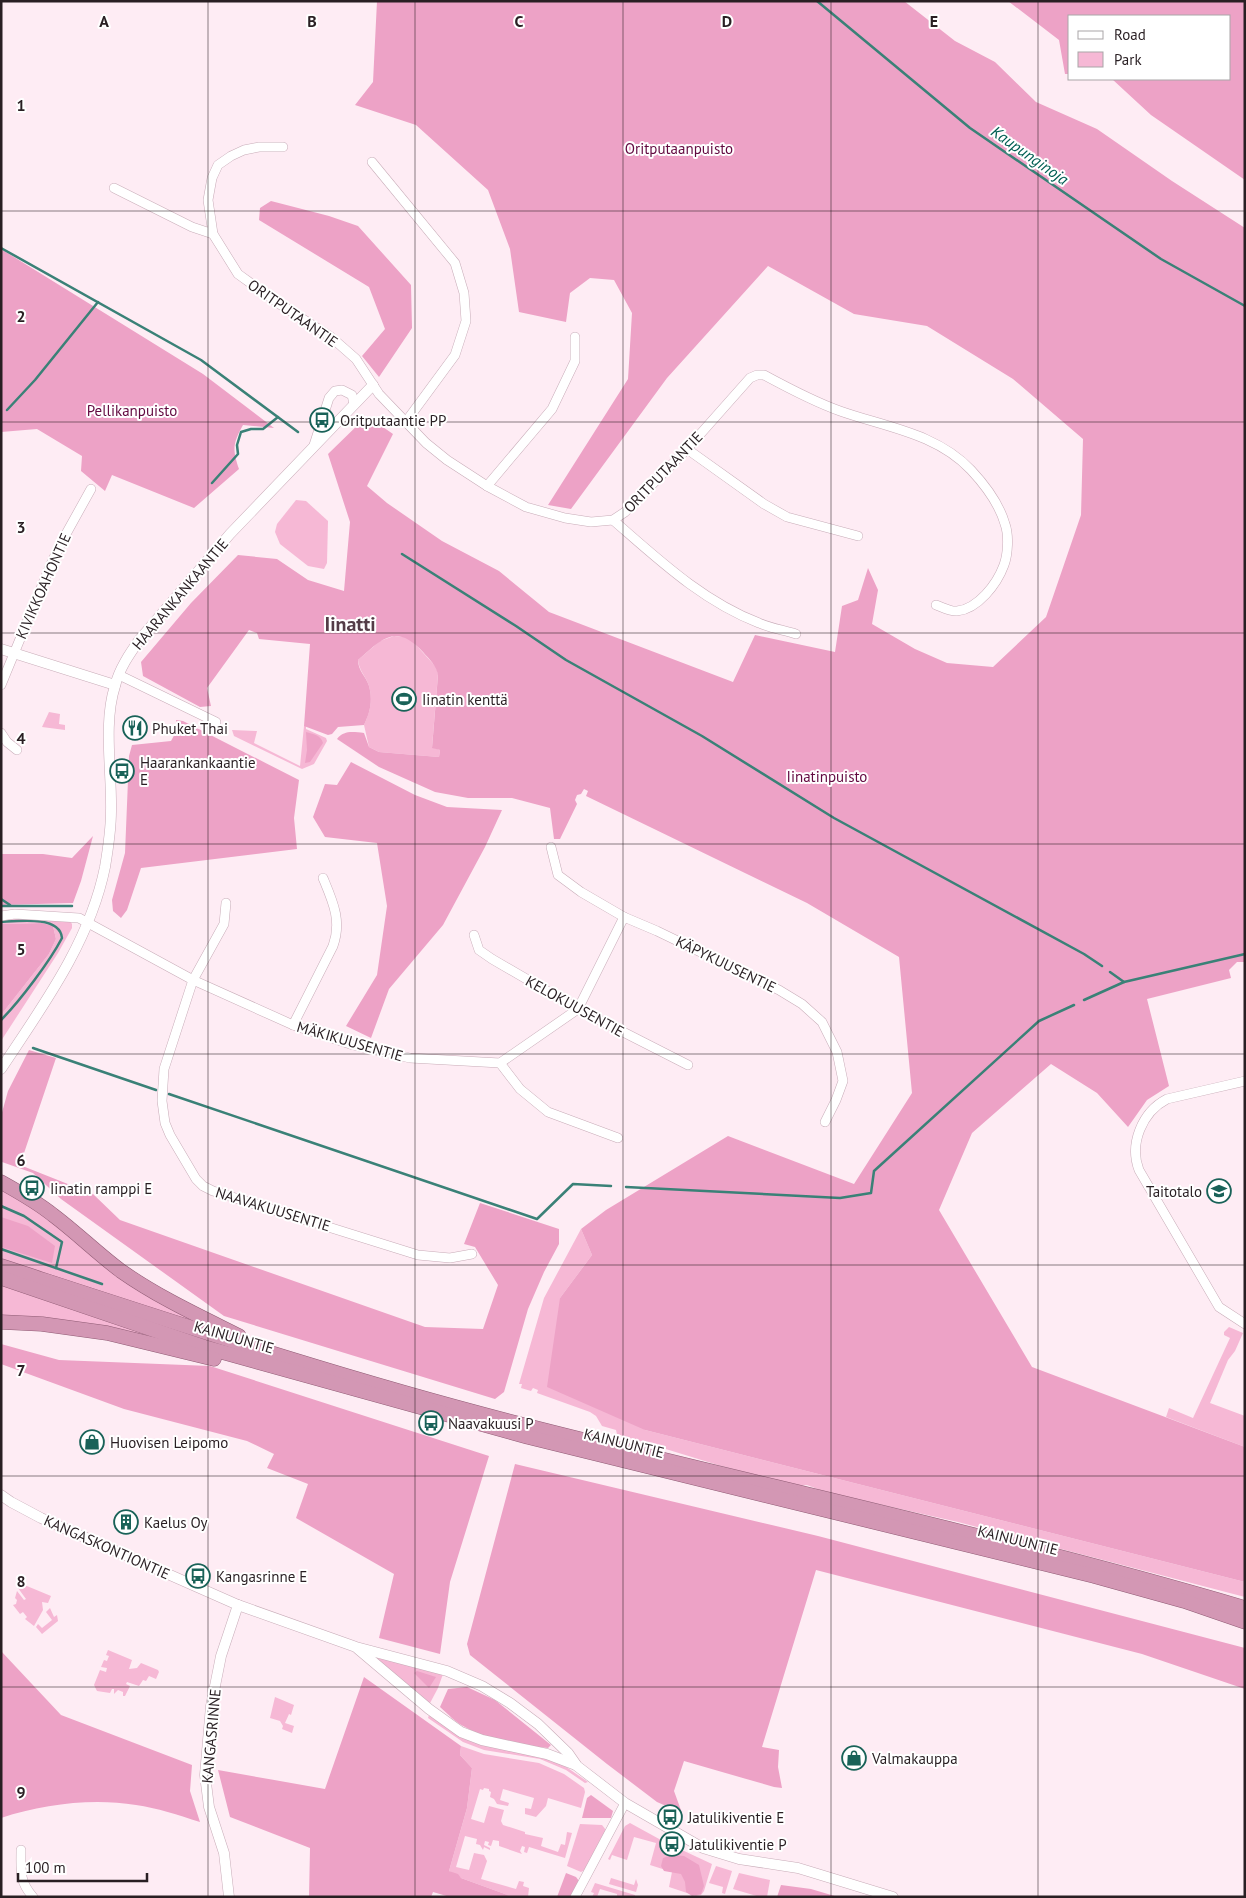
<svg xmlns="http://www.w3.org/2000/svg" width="1246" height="1898" viewBox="0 0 1246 1898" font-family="'PT Sans',sans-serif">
  <rect width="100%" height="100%" fill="#feecf4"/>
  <g fill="#f6b8d5">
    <path d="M296,500l10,1 22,20 -1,42 -3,6 -16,-3 -28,-22 -5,-12 2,-8z"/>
    <path d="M394,636l13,1 9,8 20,22 2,7 -6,73 8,3 -1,7 -60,-5 -10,-5 -5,-22c6,-13 9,-24 5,-39 -3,-10 -10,-15 -11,-26l22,-19z"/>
    <path d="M49,712l11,2 -1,10 6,1v5l-23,-3z"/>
    <path d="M304,726h2v3l20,9 1,3 -13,23 -12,5 -68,-33 -2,-6 25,1 -3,12 46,23z"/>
    <path d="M16,919l53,1 3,4v4l-14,25 -57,88v-26l48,-61 7,-15 -3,-13 -11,-3 -41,1v-3z"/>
    <path d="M1,1187l210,141 -210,-69z"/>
    <path d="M581,1229l11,26 -32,43 85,132 600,152v15l-287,-75 -133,-30 -18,-7 -9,1 -77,-20 -104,-32 -1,-4 -14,-4 -6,-10 -6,-4 -53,-19 1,-3 -5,-2 -2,3 -10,-3 1,-4h-3l25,-86z"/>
    <path d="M1,1285l163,55 -163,-21z"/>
    <path d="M1229,1327l14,6 -8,18 -7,9 -18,43 35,13v31l-79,-30 3,-9 24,10 37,-80 -6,-3v-3z"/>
    <path d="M22,1584l29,12 -3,7 -6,-1 1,8 -9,16 -9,-7 2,-2 -4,-5 -3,2 -7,-9 3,-1 1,-4 -2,-2 2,-7 7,9 2,-1 -8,-11z"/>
    <path d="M50,1608l4,9 3,-2 1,6 -16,13 -6,-7 2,-3 4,4 10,-8 -6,-8z"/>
    <path d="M108,1650l24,10 -3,9 8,-1 4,-5 17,7 1,2 -3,7 -7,-3 -3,5 -3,-1 -4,6 -12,-4 -1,2 4,2 -5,10h-2v-4l-5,-2 -4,4v-5h-2l-2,4 -13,-2 -3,-6 6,-15 6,2 1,-4 -6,-1 3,-7 3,1 2,-5 -3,-1z"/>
    <path d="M367,1651l76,23 -5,14 -9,17z"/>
    <path d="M275,1697l19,8 -3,10 -2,-1 -4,9 9,3 -2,7 -10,-4 1,-3 -3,-5 -10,-3z"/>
    <path d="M430,1712l15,12 117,40 26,18 -3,1 -19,-13 -26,-11 -56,-9 -21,-8 -35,-24z"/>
    <path d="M461,1746l23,8 55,9 25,11 20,14 1,4 -4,16 -33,-10 -2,8 -10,11 -11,-3v-6l6,1 3,-11 -31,-9 -3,11 9,3 -1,3 -11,-2 -3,-5 -4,-2 1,-5 -2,-1v-2l-5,-1 -1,2 -3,-1 -9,30 13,4 5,-17 15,4 -3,11 2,4 22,7v2l18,4 -2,8 17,6 3,-8 4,1 2,-13 5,1 -7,25 -36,-11 -2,6 -3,-1 1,-5 -3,-1 -2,5 2,3 -23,-8v-5l-6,-1 -2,6 -3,-1 1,-3 -4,-1 -1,4 6,3v2l-6,-3 -1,3 -3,-5 -4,-1 1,-5 -12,-3 -9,31 13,3 5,-17 10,2 3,6 -6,18 35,10 3,-8 5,1 -1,4 6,2 -1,9 -21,-1 -2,-2 -44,-16 -12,-7 18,-63 5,-40 -12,-13z"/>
    <path d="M630,1823l31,17 -1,3 6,3 1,-3 45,21 -8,27 -3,4 -5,1 -27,-9 3,-15 -22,-7 6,-22 -22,-6 -7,23 -15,-5 -2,5 -2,-1 17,-33z"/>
    <path d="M580,1824l22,1 4,5 -21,40 -4,2 -14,-6z"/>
    <path d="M716,1866l16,5 -7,23 -3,-1 1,-6 -14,-4z"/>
    <path d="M739,1873l31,7 -3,17h-7l-27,-8z"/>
    <path d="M611,1878l23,7 2,-6 2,6 -2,7 -27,-8z"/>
    <path d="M595,1883l40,12v2h-18v-3l-17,-5 -3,8h-5l2,-4 -3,-1z"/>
  </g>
  <g fill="#eda2c6">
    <path d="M377,1h527l51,40 40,21 41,40 61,27 75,52 73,47v734h-8l-8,8 2,8 -84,21 22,87 -22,14 -19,27 -31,-34 -46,-29 -79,69 -33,77 93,157 213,80v135l-600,-152 -98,-43 13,-89 32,-43 -11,-26 25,-19 122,-74 126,48 58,-91 -13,-136 -92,-54 -221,-107 2,-5 -4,-2 -3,5 -4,1 -2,5 2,4 -17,35h-6l-4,-31 -38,-10h-44l-33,-6 -56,-25 -42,-28c7,-9 16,-7 27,-6l5,14 10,5 60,5 1,-7 -8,-2 6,-73c-2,-10 -8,-15 -15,-23 -27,-29 -40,-14 -65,8 0,11 8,16 11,26 4,15 1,26 -5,39l-26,2 -6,7 -4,1 -24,-9 6,-82 -51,-5 -2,-6 -8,-3 -42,58 4,18 -11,1 -57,-31 -2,-14 50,-59 47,-48 39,4 31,21 36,11 6,-69 -22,-68 39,-38 26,18 -26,52 20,17 55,38 57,30 50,41 184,70 22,-47 80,17 7,-46 16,-6 10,-32 10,22 -6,34 43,25 32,14 46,4 53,-50 35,-102 2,-76 -70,-60 -86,-53 -73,-12 -86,-48 -101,112 -96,131 -23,-4 80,-126 4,-66 -18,-33 -24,-2 -20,15 -4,29 -47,-10 -9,-63 -22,-59 -72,-65 -61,-20 18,-23z"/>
    <path d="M1008,1h237v179l-94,-65 -39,-36h118v-63h-160v58h-5l-6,-34z"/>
    <path d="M271,201l58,15 29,10 53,59 1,43 -33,49 -17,-21 23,-27 -16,-42 -110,-67 1,-12z"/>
    <path d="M1,249l202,125 71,54 -31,-3c-10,18 -11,24 -4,44l-45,39 -82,-33 -7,16 -24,-20 1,-15 -45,-27 -36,3z"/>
    <path d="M176,720l7,1 116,59 -5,38 3,31 -156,19 -14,42 -6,8 -8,-7 -1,-11 13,-47 4,-97 3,-11 39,-4 6,-11z"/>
    <path d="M306,732c7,2 15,3 17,11l-13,19 -5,1 2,-13z"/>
    <path d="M351,762l64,33 32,12 55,3 -17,37 -42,78 -54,64 -18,49 -25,-12 31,-51 10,-69 -10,-63 -52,-6 -12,-20 12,-33 12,1z"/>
    <path d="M93,836l-12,45 -8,22 -72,2v-51h42l29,4z"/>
    <path d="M42,923l11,3 3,13 -7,15 -48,61v-91z"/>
    <path d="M29,1050l27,8 -36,107 73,29 27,26 305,107 58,2 15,-44 -23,-38 -11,-3 16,-41 79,26v15l-15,28 -16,37 -24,83 -9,7 -271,-83 -163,-117 -28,-26 -31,-11 -1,-46 7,-25z"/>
    <path d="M1,1217l27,9 27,20 -3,17 -51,-16z"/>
    <path d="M1,1344l58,16 151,6 279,90 -39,126 -10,72 -61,-16 15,-64 -98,-56 12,-34 -41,-16 7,-14 -27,-13 -123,-32 -123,-45z"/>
    <path d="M515,1464l303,72 427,112v41l-103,-35 -326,-84 -54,177 17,3 -1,17 4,21 -8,-1 -90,-26 -10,30 8,22 -25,-11 -50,-38 -137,-109 -3,-11z"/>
    <path d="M1,1651l60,64 131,50 -2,26 10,31c-22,-7 -43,-14 -64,-17 -44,-7 -92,-1 -135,13z"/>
    <path d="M417,1671l19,6 -7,11 -15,-15z"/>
    <path d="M364,1677l97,69 -1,9 12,13 -5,40 -18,63 9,3 3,4 44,16 5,3h-60l-17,-5 -2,5h-122l1,-49 -80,-31 -12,-47 107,19z"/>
    <path d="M467,1687l28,13 56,45 -3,3c-27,-3 -59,-7 -83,-21 -9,-4 -17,-13 -25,-20l8,-18z"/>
    <path d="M591,1795l22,16 -2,7h-29l5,-20z"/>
    <path d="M672,1855l12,1 15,9 5,21 -3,8 -9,2 -6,-4 -1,-10 -4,-8 -17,-3 -3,-5 2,-8z"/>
    <path d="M566,1873l10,4 3,4 -8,16h-14z"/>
    <path d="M781,1885l30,4 27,8h-61z"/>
  </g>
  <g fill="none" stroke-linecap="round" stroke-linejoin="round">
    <g stroke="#3a8177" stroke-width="2.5">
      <path d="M817,1l153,127 191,131 84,47"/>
      <path d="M1,248l200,112 97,72"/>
      <path d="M7,410l28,-30 63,-78"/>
      <path d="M212,483l26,-29 -1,-9 4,-13 10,-3h12l15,-12"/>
      <path d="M402,554l114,72 50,34 136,76 132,82 250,136 18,12"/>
      <path d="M1,899l9,6"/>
      <path d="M1,906h71"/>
      <path d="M1,922c16,-1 59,-7 61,16 -12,23 -42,63 -61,82"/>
      <path d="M1110,972l14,10 121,-28"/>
      <path d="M1084,1000l40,-18"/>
      <path d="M33,1048l123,42"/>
      <path d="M169,1094l368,125 36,-35 38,2"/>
      <path d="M626,1187l214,11 31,-5 3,-22 165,-150 35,-16"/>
      <path d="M1,1206l23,10 38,26 -6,26"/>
      <path d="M1,1249l101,35"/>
    </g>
    <g stroke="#c8acb8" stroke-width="10">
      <g id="minor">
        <path d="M283,147h-24l-15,3 -13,6 -13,9 -6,13 -4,22 5,34 25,40 43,31 50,32 25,22 23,35 47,49 21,17 40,26 39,21 39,11 26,4 22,-2 12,-8 62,-63 63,-71 7,-3h7c24,13 50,27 76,36 45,16 96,22 131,59 14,15 28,33 34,54 4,11 3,30 -1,41 -7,19 -26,44 -47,46 -6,1 -15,-4 -21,-6"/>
        <path d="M372,162l83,101 9,30 2,28 -11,34 -50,68"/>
        <path d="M114,188l78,39 21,7"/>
        <path d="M314,445l15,-47 6,-7 7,-1 10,5 2,9"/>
        <path d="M687,449l77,55 23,13 71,19"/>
        <path d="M487,486l65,-77 23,-48v-24"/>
        <path d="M613,520c45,39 89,81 146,103 11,5 24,7 37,11"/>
        <path d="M119,675l97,47"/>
        <path d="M1,685l50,-121 10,-21 30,-54"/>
        <path d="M1,733l6,9 10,8"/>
        <path d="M551,847l7,28 23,17 43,25 33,14 122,59 23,14 20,18 15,30 6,29 -7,19 -11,22"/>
        <path d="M226,903l-2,21 -31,56 -29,89 -2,32 3,22 5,12 26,44 7,7 10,5 205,64 32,3 22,-4"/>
        <path d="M1,916l14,-2 64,4 114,62 100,45 60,20 57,13 90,5 78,-54 46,-92"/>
        <path d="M474,935l5,15 13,9 86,50 110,56"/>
        <path d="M293,1025l40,-79c9,-25 0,-44 -10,-68"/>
        <path d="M500,1063l20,26 28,23 70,26"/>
        <path d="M1245,1081l-78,18c-25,13 -38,45 -28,71l80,137 26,17"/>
        <path d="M21,1850c0,21 -2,31 12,47"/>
        <path d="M575,1897l50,-94"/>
      </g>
    </g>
    <g stroke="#c8acb8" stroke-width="11">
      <g id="tertiary">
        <path d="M1,649l114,36"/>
        <path d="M1,1069c41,-62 89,-127 104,-202 3,-18 6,-38 6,-56 1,-39 -8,-88 4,-125 4,-17 15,-33 25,-47l90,-105 143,-149"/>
        <path d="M1,1495l10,7 30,16 197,87 118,42 91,24 35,15 28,17 28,21 30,29 9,13 48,37 78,45 36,11 59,9 95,29"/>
        <path d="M358,1649l71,60 32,23 21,8 65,14 29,11"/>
        <path d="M229,1897l-5,-44 -15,-46 -4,-32 6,-69 10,-50 17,-51"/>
      </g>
    </g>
    <g stroke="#905c75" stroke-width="15">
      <g id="trunk">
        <path d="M1,1182c18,10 36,20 52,33 24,18 45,39 68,56 37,26 78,45 118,65"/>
        <path d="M1,1266c175,57 349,115 527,160 239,61 480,112 717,182"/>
        <path d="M1,1278l203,69 324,90 566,139 90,25 61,21"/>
        <path d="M1,1322l41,2 65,9 107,26"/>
      </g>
    </g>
    <use href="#minor" stroke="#fff" stroke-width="9"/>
    <use href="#tertiary" stroke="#fff" stroke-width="10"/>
    <use href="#trunk" stroke="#d397b4" stroke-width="14"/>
  </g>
  <path fill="none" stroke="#291f23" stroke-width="1" stroke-opacity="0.55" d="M208,1v1896M415,1v1896M623,1v1896M831,1v1896M1038,1v1896M1,211h1244M1,422h1244M1,633h1244M1,844h1244M1,1054h1244M1,1265h1244M1,1476h1244M1,1687h1244"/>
  <defs>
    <g id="bus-ring" transform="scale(1.25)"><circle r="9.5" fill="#fff" stroke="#196258" stroke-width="1.5"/><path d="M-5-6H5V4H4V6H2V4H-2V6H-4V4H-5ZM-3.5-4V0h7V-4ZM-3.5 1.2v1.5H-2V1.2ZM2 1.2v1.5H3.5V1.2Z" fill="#196258"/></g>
    <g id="stadium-ring" transform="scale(1.25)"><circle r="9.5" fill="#fff" stroke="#196258" stroke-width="1.5"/><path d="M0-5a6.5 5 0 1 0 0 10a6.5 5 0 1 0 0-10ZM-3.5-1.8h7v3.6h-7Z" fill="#196258"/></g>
    <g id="restaurant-ring" transform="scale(1.25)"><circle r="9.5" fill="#fff" stroke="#196258" stroke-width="1.5"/><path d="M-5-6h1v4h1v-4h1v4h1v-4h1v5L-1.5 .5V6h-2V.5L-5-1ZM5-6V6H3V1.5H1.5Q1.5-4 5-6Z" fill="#196258"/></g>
    <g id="school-ring" transform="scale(1.25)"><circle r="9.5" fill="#fff" stroke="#196258" stroke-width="1.5"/><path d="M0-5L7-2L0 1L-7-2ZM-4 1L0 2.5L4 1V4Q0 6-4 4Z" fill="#196258"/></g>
    <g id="shop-ring" transform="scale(1.25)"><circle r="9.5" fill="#fff" stroke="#196258" stroke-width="1.5"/><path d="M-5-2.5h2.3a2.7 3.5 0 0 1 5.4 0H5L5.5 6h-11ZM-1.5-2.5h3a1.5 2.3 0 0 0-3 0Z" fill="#196258"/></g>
    <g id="building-ring" transform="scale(1.25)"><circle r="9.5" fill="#fff" stroke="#196258" stroke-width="1.5"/><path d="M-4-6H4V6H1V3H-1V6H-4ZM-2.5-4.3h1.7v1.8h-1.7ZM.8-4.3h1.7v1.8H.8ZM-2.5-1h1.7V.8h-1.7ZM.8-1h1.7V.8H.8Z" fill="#196258"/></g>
  </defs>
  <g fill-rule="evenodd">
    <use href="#bus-ring" x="322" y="420"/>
    <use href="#stadium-ring" x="404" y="699"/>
    <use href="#restaurant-ring" x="135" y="728"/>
    <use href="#bus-ring" x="122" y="771"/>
    <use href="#bus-ring" x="32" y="1188"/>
    <use href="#school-ring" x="1219" y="1191"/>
    <use href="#bus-ring" x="431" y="1423"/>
    <use href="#shop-ring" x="92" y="1442"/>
    <use href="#building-ring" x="126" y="1522"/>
    <use href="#bus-ring" x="198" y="1576"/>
    <use href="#shop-ring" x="854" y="1758"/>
    <use href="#bus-ring" x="670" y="1817"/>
    <use href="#bus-ring" x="672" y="1844"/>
  </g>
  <g text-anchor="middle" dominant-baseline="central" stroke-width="4" stroke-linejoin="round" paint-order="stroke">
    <g font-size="15" fill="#620940" stroke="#fff">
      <text x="679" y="148">Oritputaanpuisto</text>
      <text x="132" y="410">Pellikanpuisto</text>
      <text x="827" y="776">Iinatinpuisto</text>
    </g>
    <g font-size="15" fill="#291f23" stroke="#fff">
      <text transform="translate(293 313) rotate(35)">ORITPUTAANTIE</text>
      <text transform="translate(663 472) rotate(-46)">ORITPUTAANTIE</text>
      <text transform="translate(43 586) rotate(-66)">KIVIKKOAHONTIE</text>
      <text transform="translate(180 594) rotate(-50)">HAARANKANKAANTIE</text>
      <text transform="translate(726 964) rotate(26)">KÄPYKUUSENTIE</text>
      <text transform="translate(575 1006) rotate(29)">KELOKUUSENTIE</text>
      <text transform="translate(350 1041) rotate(16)">MÄKIKUUSENTIE</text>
      <text transform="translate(273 1209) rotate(17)">NAAVAKUUSENTIE</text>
      <text transform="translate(234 1337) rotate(16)">KAINUUNTIE</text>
      <text transform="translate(624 1443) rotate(14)">KAINUUNTIE</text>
      <text transform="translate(1018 1540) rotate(14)">KAINUUNTIE</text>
      <text transform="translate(107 1547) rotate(24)">KANGASKONTIONTIE</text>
      <text transform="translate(211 1736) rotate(-85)">KANGASRINNE</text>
    </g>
    <g font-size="15" fill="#291f23" stroke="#fff" text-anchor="start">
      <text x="340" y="420">Oritputaantie PP</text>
      <text x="422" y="699">Iinatin kenttä</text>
      <text x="152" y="728">Phuket Thai</text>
      <text x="140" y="762">Haarankankaantie<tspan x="140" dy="17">E</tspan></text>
      <text x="50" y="1188">Iinatin ramppi E</text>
      <text x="1202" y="1191" text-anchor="end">Taitotalo</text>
      <text x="448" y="1423">Naavakuusi P</text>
      <text x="110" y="1442">Huovisen Leipomo</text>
      <text x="144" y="1522">Kaelus Oy</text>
      <text x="216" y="1576">Kangasrinne E</text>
      <text x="872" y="1758">Valmakauppa</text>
      <text x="688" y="1817">Jatulikiventie E</text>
      <text x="690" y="1844">Jatulikiventie P</text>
    </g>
    <g font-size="16" font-style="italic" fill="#005e53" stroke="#fff">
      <text transform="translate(1030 155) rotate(35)">Kaupunginoja</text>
    </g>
    <g font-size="20" font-weight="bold" fill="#543c47" stroke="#fff">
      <text x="350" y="624">Iinatti</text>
    </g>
  </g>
  <g font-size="16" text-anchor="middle" font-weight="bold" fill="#291f23" stroke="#fff" stroke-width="4" stroke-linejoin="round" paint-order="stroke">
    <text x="104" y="27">A</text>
    <text x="312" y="27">B</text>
    <text x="519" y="27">C</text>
    <text x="727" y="27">D</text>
    <text x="934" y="27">E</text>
    <text x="21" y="111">1</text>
    <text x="21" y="322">2</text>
    <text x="21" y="533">3</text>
    <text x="21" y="744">4</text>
    <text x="21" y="955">5</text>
    <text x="21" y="1166">6</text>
    <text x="21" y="1376">7</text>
    <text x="21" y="1587">8</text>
    <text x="21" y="1798">9</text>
  </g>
  <rect width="1246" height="1898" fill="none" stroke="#291f23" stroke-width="5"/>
  <rect x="1068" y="15" width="162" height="65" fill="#ffffff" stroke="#a9a5a7"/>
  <rect x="1078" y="31" width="25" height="8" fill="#ffffff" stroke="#a9a5a7"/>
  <text x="1114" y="40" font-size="15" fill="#291f23">Road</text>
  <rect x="1078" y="52" width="25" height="15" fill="#f6b8d5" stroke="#a9a5a7"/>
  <text x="1114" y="65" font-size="15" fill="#291f23">Park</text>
  <path d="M18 1873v8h129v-8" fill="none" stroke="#291f23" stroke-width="2.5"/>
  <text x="25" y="1873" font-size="15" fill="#291f23" stroke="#ffffff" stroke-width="4" paint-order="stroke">100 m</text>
</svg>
